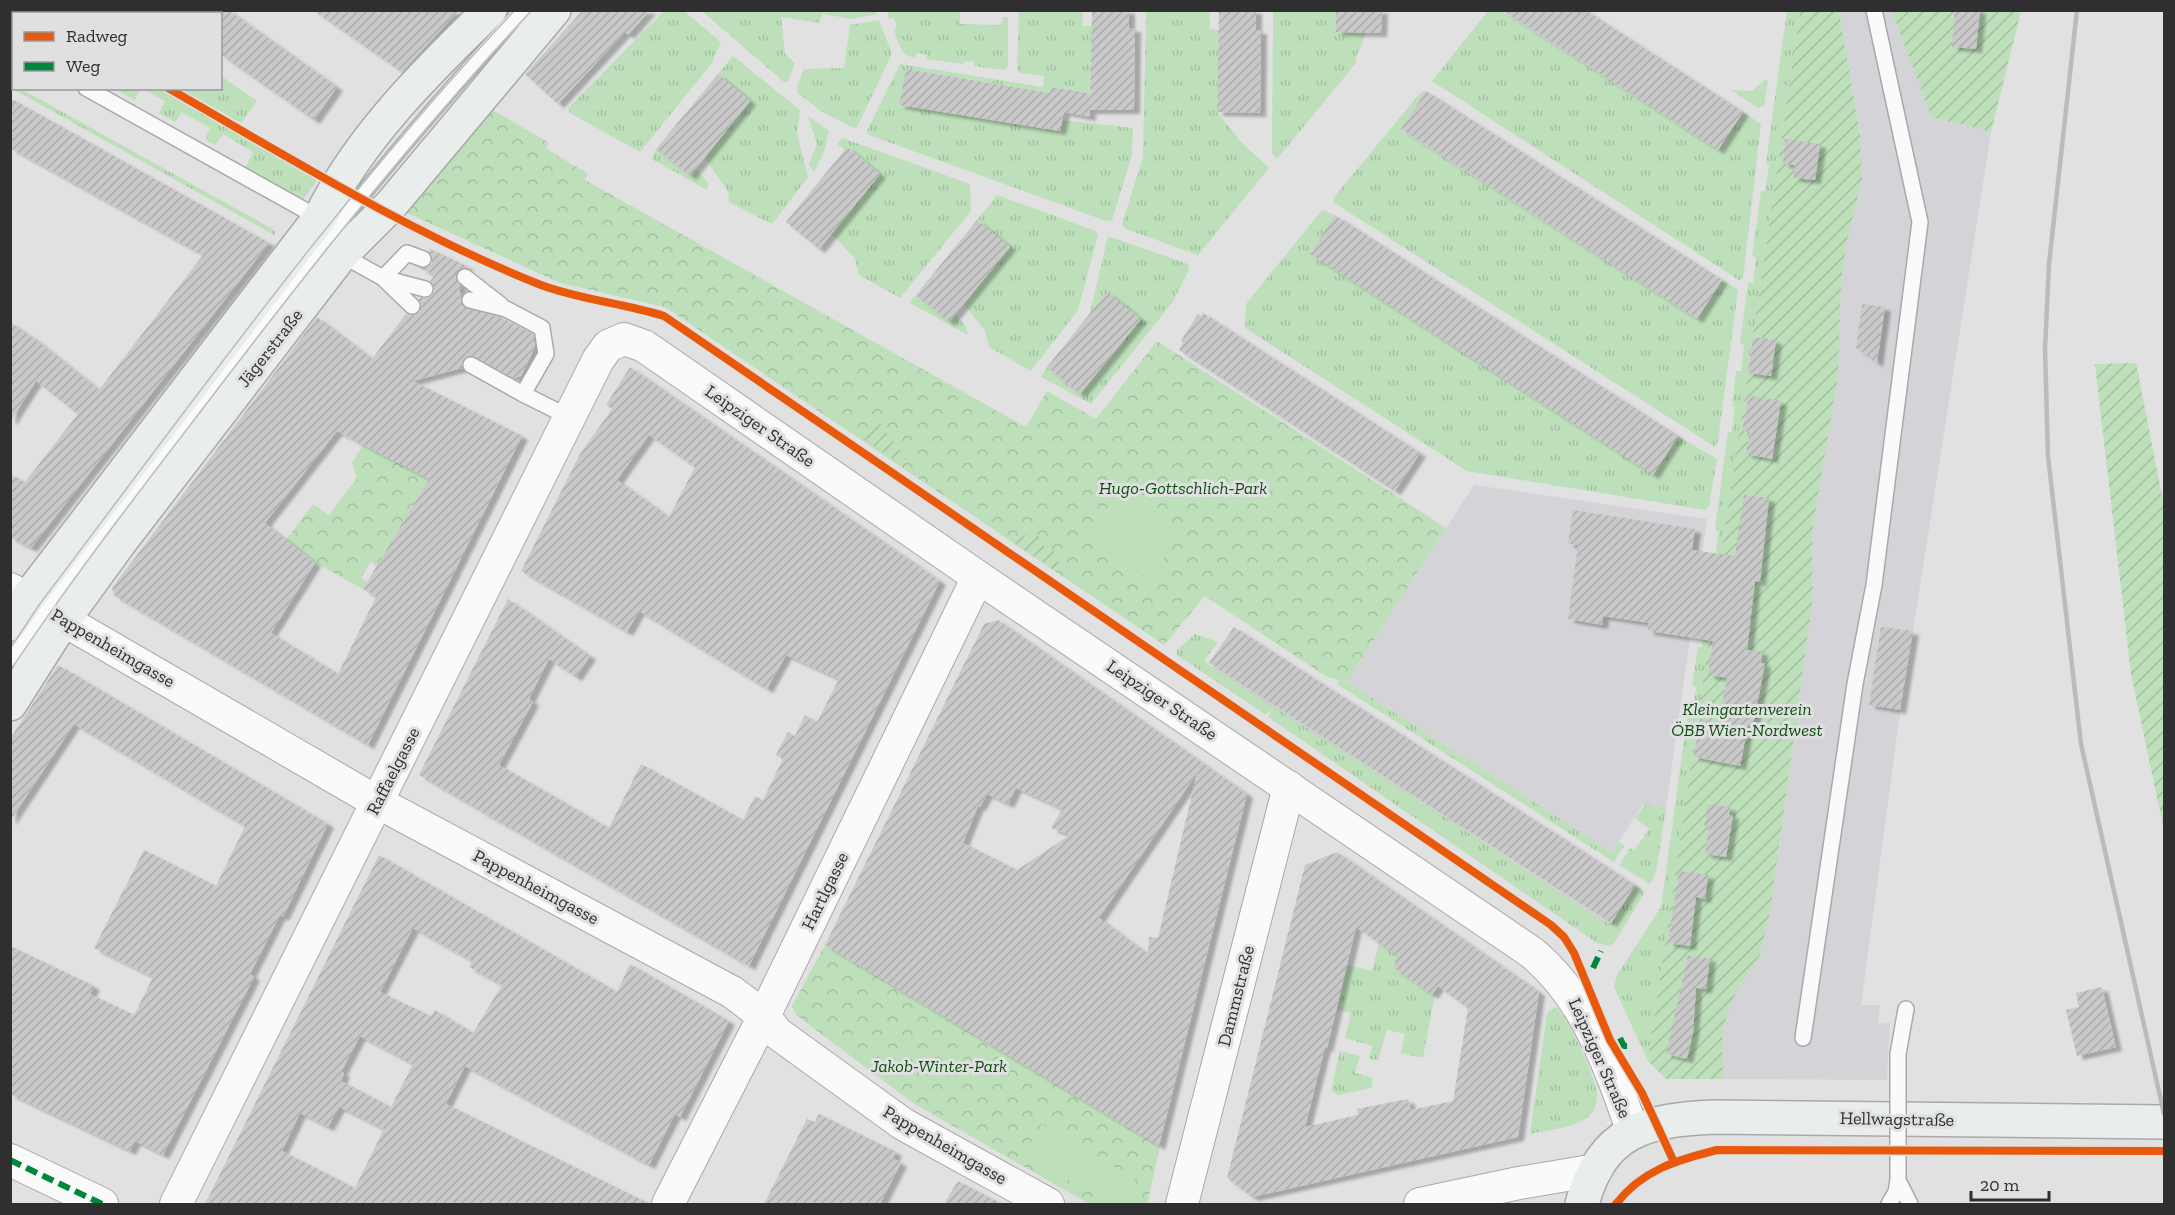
<svg xmlns="http://www.w3.org/2000/svg" width="2175" height="1215" viewBox="0 0 2175 1215" font-family="'Zilla Slab',serif">
  <defs>
    <pattern id="grass-tufts" width="24" height="20" patternUnits="userSpaceOnUse" patternTransform="scale(1.5)"><rect width="24" height="20" fill="#bddfba"/><path d="M3 7l-1-3M5 7V3M7 7l1-3M15 17l-1-3M17 17v-4M19 17l1-3" fill="none" stroke="#a3c0a0"/></pattern>
    <pattern id="forest-crowns" width="20" height="18" patternUnits="userSpaceOnUse" patternTransform="scale(1.5)"><rect width="20" height="18" fill="#bddfba"/><path d="M2 6a3 3 0 1 1 6 0M12 15a3 3 0 1 1 6 0" fill="none" stroke="#a3c0a0"/></pattern>
    <pattern id="garden-furrows" width="10" height="10" patternUnits="userSpaceOnUse" patternTransform="scale(1.5)"><rect width="10" height="10" fill="#bddfba"/><path d="M-1 1l2-2M0 10L10 0M9 11l2-2" fill="none" stroke="#a3c0a0"/></pattern>
    <pattern id="building-hatch" width="6" height="6" patternUnits="userSpaceOnUse" patternTransform="scale(1.5)"><rect width="6" height="6" fill="#c9c9c9"/><path d="M-1 1l2-2M0 6l6-6M5 7l2-2" fill="none" stroke="#adadad"/></pattern>
    <filter id="shadow"><feDropShadow dx="6" dy="4" stdDeviation="1.5" flood-color="#0004"/></filter>
  </defs>
  <rect width="100%" height="100%" fill="#e1e1e1"/>
  <g fill="#d4d3d8">
    <path d="M1839,11h53l39,106 60,15 -93,595 -37,278h19l-2,19 12,-1 -3,57 -164,-1 -1,-49 14,-38 24,-37 10,-43 43,-314 -1,-66 26,-156 3,-96 19,-145z"/>
    <path d="M1474,485l233,34 -41,289 -23,-4 -31,48 -265,-170z"/>
  </g>
  <g fill="url(#grass-tufts)">
    <path d="M665,10l19,1 37,31 -9,21 -72,89 -70,-39 -2,-5z"/>
    <path d="M1276,10l60,1v21l29,1c-1,12 -9,18 -9,30l-79,96 -5,-6 1,-141z"/>
    <path d="M42,11h66l-2,3h-59z"/>
    <path d="M876,11l1,3 -25,5 -29,-5 -4,9 -38,-6 4,37 10,9 -7,18 -4,1 -82,-71z"/>
    <path d="M887,11h73v13l42,1 1,-8h5v49l-4,4 -30,-4v-4l-10,-1 -1,3 -36,-5v-4l-11,-2 -1,5c-15,-3 -16,-14 -21,-28l3,-2 -3,-10 -5,1z"/>
    <path d="M1019,11h64l-1,15h10l-2,67 -39,-6 -1,6 -144,-24 -7,36 160,26 3,-11 71,8 -1,27 -20,65 -6,1 -237,-86 -2,-4 33,-67 143,23 1,-11 -24,-3 -3,-4z"/>
    <path d="M1146,11h64l-1,18 10,1 -2,82 24,30 28,26 -71,87 -72,-26 -4,-5 21,-67z"/>
    <path d="M1488,11h14l216,139 25,-38 18,12 -18,155 -4,1 -307,-199z"/>
    <path d="M1787,11h13l-152,1050 -34,-74 3,-12 44,-68 27,-195h4l4,-24 -4,-3 6,-38h4l17,-116 -4,-2 13,-97h4l3,-25 -3,-2 4,-34h5l3,-26 -4,-1 8,-61h5l3,-26 -4,-1 9,-65h4l4,-26 -3,-2z"/>
    <path d="M879,20l13,34 -35,73 -3,1 -32,-16 -24,-19 -1,-6 7,-18 40,-1 6,-43z"/>
    <path d="M733,56l67,54 -3,23 11,44 -36,47 -43,-22 -1,-11 -24,-34 46,-56 -32,-27z"/>
    <path d="M221,76l36,25 -16,22 -60,-34 39,-1z"/>
    <path d="M1766,79l2,2 -4,24 -6,3 -27,-18 21,1z"/>
    <path d="M10,83l4,5 7,1 255,142 -2,4 -263,-147z"/>
    <path d="M120,89v-1l20,1 -5,11 -17,-9z"/>
    <path d="M143,89h17l124,68 33,24 -15,19 -56,-33 7,-15 -30,-18 -8,11 -10,-6 5,-11 -28,-16 -7,10 -16,-9 6,-12z"/>
    <path d="M1426,91l-25,39 296,189 25,-39 16,10 -20,151 -3,6 -382,-245 1,-5 87,-105z"/>
    <path d="M808,116l21,15 -5,21 -10,20 -5,-8 8,-20z"/>
    <path d="M842,138l128,46 1,27 -71,87 -41,-23 -4,-16 -23,-25 48,-60 -32,-27 -3,3 -8,-6z"/>
    <path d="M656,149l33,27 7,-7 12,14 -1,7 -55,-31z"/>
    <path d="M997,195l99,36 2,4 -20,75 -47,61 -42,-24 -4,-16 -21,-27 46,-57 -33,-27z"/>
    <path d="M1322,210l13,5 318,259 25,-38 39,23 -8,47 -4,4 -238,-39 -222,-143 1,-24z"/>
    <path d="M1108,236l80,28 1,6 -17,33 -81,101 -50,-27 6,-10 33,27 60,-74 -50,-7z"/>
    <path d="M916,295l33,27 7,-8 10,13 2,8 -58,-32z"/>
    <path d="M1195,634l23,8 -14,19 4,3 401,260 26,-39 10,7 -31,51 -6,3 -11,-3 -329,-226 3,-5 -2,-1 -3,4 -89,-60v-5z"/>
    <path d="M1339,680l8,2 265,170 7,-10 5,4 -10,16 -277,-178z"/>
    <path d="M1645,804l21,4 -10,64 -6,12 -31,-19 11,-17 4,3 15,-22 -14,-11z"/>
    <path d="M1379,943l18,12 -3,13 38,27 4,-6 -13,69 -22,-5 4,-19 -18,-4 -9,30 -9,-1 3,-13 -27,-8 6,-25 -14,-3 10,-45 25,6z"/>
    <path d="M1555,1007c11,4 38,67 41,81 2,8 1,20 -5,26 -13,14 -44,16 -61,20l17,-121z"/>
    <path d="M1340,1051l20,5 -5,17 18,5 -2,10 -33,7 -7,-5z"/>
  </g>
  <g fill="url(#forest-crowns)">
    <path d="M493,110l55,32 -1,7 41,25 -3,6 441,247 21,-36 49,28 61,-78 289,187 -99,154 -20,-5 -122,-81 -41,49 -499,-338 -105,-24 -155,-71z"/>
    <path d="M363,445l66,34 -52,88 -6,-6 -10,17 6,4 -4,7 -47,-26 -30,-23 27,-36 16,11 28,-37 -5,-15z"/>
    <path d="M825,945l335,201 -13,58h-58l-176,-101 -117,-88 -4,-9z"/>
  </g>
  <g fill="url(#garden-furrows)">
    <path d="M1800,11h39l21,124 2,44 -15,61 -6,40 -3,96 -26,156 1,66 -43,314 -10,43 -24,37 -14,38 1,49h-57l-18,-18z"/>
    <path d="M1892,11h129l-30,121 -60,-15z"/>
    <path d="M2136,363l28,143v324l-33,-156 -36,-310z"/>
    <path d="M880,423l26,36 -7,4 -40,-27z"/>
    <path d="M1035,529l12,23 6,-3 8,17 -6,5 -42,-28z"/>
  </g>
  <g fill="#bddfba">
    <path d="M1123,493l58,40 -31,47 -59,-41z"/>
    <path d="M1042,1124l93,55 -15,25h-10l-86,-50z"/>
  </g>
  <g fill="url(#building-hatch)" fill-rule="evenodd" filter="url(#shadow)">
    <path d="M220,10h8l109,77 -23,33 -94,-66z"/>
    <path d="M313,10h146l-57,62z"/>
    <path d="M583,10h67l-22,25 -3,-3 -67,72 -33,-30z"/>
    <path d="M1092,10h37v18h6l-1,82h-44v7l-26,-5 -4,19 -161,-26 7,-36 144,24 1,-6 38,6 1,12z"/>
    <path d="M1219,10h37v20h5l-1,83 -43,-1z"/>
    <path d="M1336,10h46l-1,23 -45,-1z"/>
    <path d="M1502,10h83l158,102 -25,38z"/>
    <path d="M1955,10h25l-4,39 -24,-2z"/>
    <path d="M718,74l32,27 -60,75 -34,-27z"/>
    <path d="M1426,91l296,189 -25,39 -296,-190z"/>
    <path d="M10,98l259,145 -238,305 -21,-11v-63l15,8 53,-68 -42,-33 -26,41v-100l25,17 64,51 104,-135 -193,-107z"/>
    <path d="M1785,139l35,5 -5,36 -21,-2v-13l-11,-1z"/>
    <path d="M847,147l33,27 -61,75 -33,-27z"/>
    <path d="M1335,215l343,221 -25,39 -343,-221z"/>
    <path d="M977,220l33,27 -61,75 -33,-27z"/>
    <path d="M428,248l41,19 -8,1 -6,8 6,10 -2,6 3,3 -1,7 3,5 36,10 33,17 2,13 -14,29 -7,2 -44,-23 -7,5 -1,8 -49,13 109,55 -154,309 -253,-149 -3,-8 205,-271 55,42 34,-45 8,1 5,-3 2,-8 -3,-6h10l7,-7 -5,-10 5,-6 -16,-7h6l7,-5v-6zM337,431l92,48 -66,110 13,8 -38,77 -67,-41 44,-70 -50,-40z"/>
    <path d="M1107,292l34,27 -61,75 -33,-27z"/>
    <path d="M1862,304l23,3 -8,56 -21,-15z"/>
    <path d="M1203,313l217,140 -25,38 -216,-141 4,-7 -2,-2 17,-27 3,2z"/>
    <path d="M1753,337l23,3 -5,36 -23,-3z"/>
    <path d="M630,367l310,214 -191,385 -330,-191 89,-176 82,57 -14,21 -27,-18 -20,40 4,3 -34,63 110,63 32,-64 102,56 12,-24 8,4 20,-41 -7,-4 12,-23 7,4 10,-21 12,7 22,-43 -53,-24 -19,34 -128,-78 -12,21 -106,-61 59,-117 32,-45 -6,-4zM649,435l46,32 -26,50 -52,-37z"/>
    <path d="M1749,396l32,5 -9,58 -26,-5 4,-22 -8,-1z"/>
    <path d="M1744,495l25,3 -9,84 -5,-1 -8,69 15,1 -1,12h4l-12,64 -5,-1 -8,40 -46,-9 6,-38 19,3 8,-44 -19,-3 5,-34 -65,-10 1,-8 -46,-7 -1,9 -34,-6 10,-74 -10,-1 5,-34 122,19 -3,21 43,6z"/>
    <path d="M998,620l249,174 -88,352 -334,-201 159,-321zM1197,773l-39,165 -9,-1 -1,17 -49,-36zM1016,788l46,21 -11,19 19,7 -53,35 -54,-27 15,-37 2,1 7,-13 21,10z"/>
    <path d="M1234,627l401,258 -24,38 -402,-260z"/>
    <path d="M1881,627l32,4 -13,79 -31,-5z"/>
    <path d="M58,665l270,159 -45,93 -3,-2 -30,59 4,3 -91,178 -28,-14 -5,10 -120,-57v-148l84,40 -4,8 44,21 19,-38 -59,-29 50,-98 72,36 29,-60 -171,-102 -64,97v-82z"/>
    <path d="M1708,804l22,3 -1,8h4l-7,42 -21,-3 4,-27 -5,-1z"/>
    <path d="M1337,852l202,140 -21,145 -266,60 -25,-19 78,-313zM1356,927l41,28 -3,13 38,27 6,-9 30,22 -15,93 -42,9 -3,-11 -51,10 1,6 -53,12 20,-80 2,1z"/>
    <path d="M379,855l238,137 13,-28 99,57 -49,96 -5,-3 -26,51 -184,-99 -19,38 204,100h-445zM413,928l59,33 -3,6 33,18 -29,48 -38,-23 -4,6 -51,-24zM360,1036l53,28 -22,43 -50,-26 3,-8 -3,-1zM339,1107l45,22 -29,59 -73,-37 18,-38 28,14z"/>
    <path d="M1679,871l29,4 -3,24 -9,-2 -6,49 -22,-3z"/>
    <path d="M1688,956l22,2 -4,31 -10,-1 -3,45 -6,26 -21,-5z"/>
    <path d="M2102,987l14,60 -39,9 -11,-46 13,-3 -3,-14z"/>
    <path d="M819,1114l77,38 -3,6 8,5 -21,41h-116l43,-85 8,3z"/>
    <path d="M958,1181l44,23h-58z"/>
  </g>
  <g fill="none" stroke-linecap="round" stroke-linejoin="round">
    <g stroke="#a9a9a9" stroke-width="18">
      <g id="lane">
        <path d="M10,46l4,2"/>
        <path d="M86,88l233,130"/>
        <path d="M338,253l45,25 24,-25 16,6"/>
        <path d="M465,277l36,28"/>
        <path d="M470,300l36,9 36,19 4,26 -23,40 -52,-29"/>
        <path d="M412,306l-29,-28 42,11"/>
        <path d="M523,394l48,24"/>
        <path d="M10,660c57,-85 121,-166 183,-248 104,-138 211,-275 330,-402"/>
        <path d="M1803,1038l52,-354 19,-99 46,-363 -46,-212"/>
        <path d="M1898,1054l8,-45"/>
        <path d="M1898,1180l12,24"/>
        <path d="M1889,1204l7,-12 2,-12"/>
      </g>
    </g>
    <g stroke="#a9a9a9" stroke-width="34">
      <g id="street">
        <path d="M10,589l367,213 355,190 32,24 13,17 126,91 145,80"/>
        <path d="M10,1160l92,44"/>
        <path d="M176,1204l422,-844 10,-14 16,-7 20,7 334,231 553,375c55,45 79,115 102,180"/>
        <path d="M668,1204l96,-188 214,-439"/>
        <path d="M1182,1204l107,-417"/>
        <path d="M1420,1204l99,-21 77,-13"/>
      </g>
    </g>
    <g stroke="#a9a9a9" stroke-width="36">
      <g id="secondary">
        <path d="M10,624l17,-25 294,-383c39,-79 106,-145 169,-206"/>
        <path d="M10,704l54,-85 56,-77 221,-287 49,-49 164,-196"/>
        <path d="M1582,1204c20,-74 64,-84 132,-87l450,5"/>
      </g>
    </g>
    <use href="#lane" stroke="#fafafa" stroke-width="15"/>
    <use href="#street" stroke="#fafafa" stroke-width="32"/>
    <use href="#secondary" stroke="#e9eeed" stroke-width="33"/>
    <g stroke="#bbbbbc" stroke-width="1.5">
      <path d="M10,649l29,-44c153,-202 301,-410 476,-595"/>
      <path d="M10,671c65,-97 136,-188 207,-281 100,-131 202,-259 315,-380"/>
    </g>
    <path stroke="#bbbbbc" stroke-width="4.5" d="M2077,10l-28,254 -4,85 3,107 33,288 83,370"/>
    <g stroke="#a9a9a9" stroke-width="18" stroke-linecap="butt">
      <path id="lane-bridge" d="M1898,1180v-126"/>
    </g>
    <use href="#lane-bridge" stroke="#fafafa" stroke-width="15"/>
    <g stroke="#00873e" stroke-width="6" stroke-dasharray="12 6" stroke-linecap="butt">
      <path d="M1593,968l8,-17"/>
      <path d="M1620,1038l4,8h9"/>
      <path d="M10,1160l92,44"/>
    </g>
    <g stroke="#e0e0e2" stroke-width="11">
      <g id="cycleway">
        <path d="M168,88c122,70 242,145 373,197 40,15 82,18 123,31l887,609 13,12 10,16 36,87 32,53 32,69"/>
        <path d="M1616,1204c26,-34 61,-44 101,-54l447,1"/>
      </g>
    </g>
    <use href="#cycleway" stroke="#e8590c" stroke-width="8"/>
  </g>
  <g text-anchor="middle" dominant-baseline="central" stroke-width="6" stroke-linejoin="round" paint-order="stroke">
    <g font-size="18" fill="#2f2f30" stroke="#e0e0e2">
      <text transform="translate(270 348) rotate(-52)">Jägerstraße</text>
      <text transform="translate(760 426) rotate(35)">Leipziger Straße</text>
      <text transform="translate(113 648) rotate(30)">Pappenheimgasse</text>
      <text transform="translate(1162 700) rotate(34)">Leipziger Straße</text>
      <text transform="translate(393 771) rotate(-63)">Raffaelgasse</text>
      <text transform="translate(536 887) rotate(28)">Pappenheimgasse</text>
      <text transform="translate(825 891) rotate(-64)">Hartlgasse</text>
      <text transform="translate(1236 996) rotate(-76)">Dammstraße</text>
      <text transform="translate(1600 1058) rotate(66)">Leipziger Straße</text>
      <text transform="translate(1897 1119) rotate(1)">Hellwagstraße</text>
      <text transform="translate(945 1145) rotate(30)">Pappenheimgasse</text>
    </g>
    <g font-size="18" font-style="italic" fill="#0e500e" stroke="#e0e0e2">
      <text x="1183" y="488">Hugo-Gottschlich-Park</text>
      <text x="1747" y="709">Kleingartenverein<tspan x="1747" dy="21">ÖBB Wien-Nordwest</tspan></text>
      <text x="939" y="1066">Jakob-Winter-Park</text>
    </g>
  </g>
  <rect width="2175" height="1215" fill="none" stroke="#2f2f30" stroke-width="24"/>
  <rect x="12" y="12" width="210" height="78" fill="#e0e0e2" stroke="#99999b" stroke-width="1.5"/>
  <rect x="24" y="32" width="30" height="9" fill="#e8590c" stroke="#99999b" stroke-width="1.5"/>
  <text x="66" y="42" font-size="18" fill="#2f2f30">Radweg</text>
  <rect x="24" y="62" width="30" height="9" fill="#00873e" stroke="#99999b" stroke-width="1.5"/>
  <text x="66" y="72" font-size="18" fill="#2f2f30">Weg</text>
  <path d="M1971 1191v9h78v-9" fill="none" stroke="#2f2f30" stroke-width="3"/>
  <text x="1980" y="1191" font-size="18" fill="#2f2f30" stroke="#e0e0e2" stroke-width="4.5" paint-order="stroke">20 m</text>
</svg>
